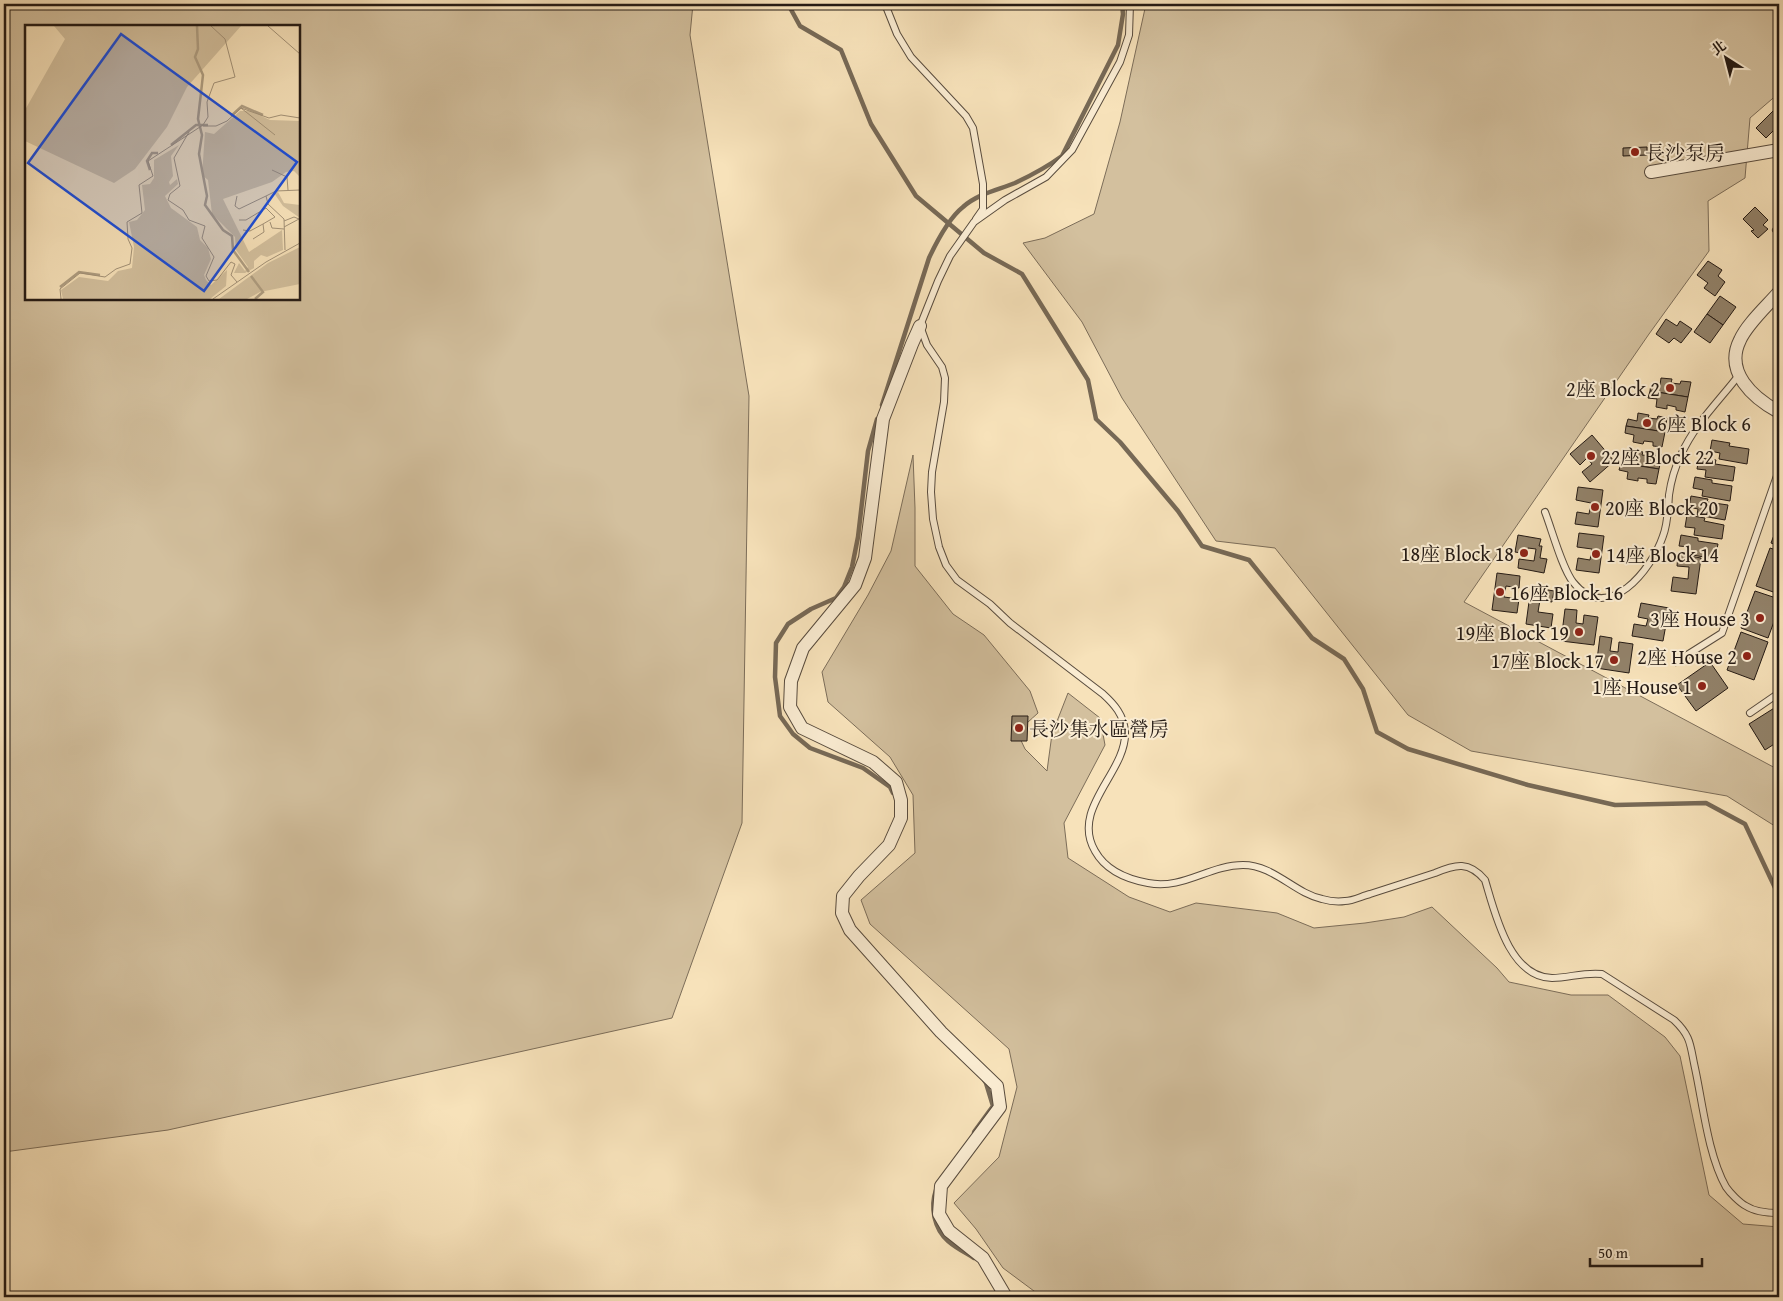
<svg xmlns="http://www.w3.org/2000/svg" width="1783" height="1301" viewBox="0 0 1783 1301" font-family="'Gentium Book Plus','Noto Serif TC',serif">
  <rect width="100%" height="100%" fill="#f7e2ba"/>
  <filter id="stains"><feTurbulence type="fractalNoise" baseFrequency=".004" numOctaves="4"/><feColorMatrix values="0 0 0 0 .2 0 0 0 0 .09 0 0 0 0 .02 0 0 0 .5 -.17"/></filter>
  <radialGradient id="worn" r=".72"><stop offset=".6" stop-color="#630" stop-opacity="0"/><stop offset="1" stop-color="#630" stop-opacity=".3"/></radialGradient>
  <g fill="#d3c09e" stroke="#7c6d59" fill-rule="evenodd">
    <path d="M4,4h689l-3,31 59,361 -7,427 -70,195 -504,112 -164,22zM26,26h273v273h-273z"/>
    <path d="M1146,4h633v89l-29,25 -5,60 -37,23 1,50 -60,83 -185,268 315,168v62l-1,-4 -51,-32 -256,-45 -63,-36 -133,-167 -59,-7 -94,-143 -40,-76 -59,-79 22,-5 49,-24 26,-92z"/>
    <path d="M913,455l2,53v58l38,48 31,21 46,56 8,22 -21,19 8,17 22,22 5,-37 16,-41 32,25 5,27 -41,78 4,35 61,39 41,15 26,-9 81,10 37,15 51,-5 39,-6 28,-10 65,61 12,14 62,13h37l57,42 15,19 29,139 34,29 36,3v70h-737l-39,-29 -27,-39 -22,-26 45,-46 18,-70 -8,-38 -139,-125 -9,-24 54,-47 -2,-58 -23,-38 -62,-55 -6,-30 46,-77 23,-44z"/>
  </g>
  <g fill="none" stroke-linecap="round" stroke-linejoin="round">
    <g stroke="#776956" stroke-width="4.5">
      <path d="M788,4l12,22 41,24 30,74 45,72 68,57 38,21 66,106 8,39 24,23 58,69 24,35 47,14 63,78 32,21 19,30 14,43 31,17 120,36 87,20 91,-2 39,21 32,68 2,1"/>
      <path d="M882,405l47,-147c8,-17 20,-40 34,-51 14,-13 35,-17 52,-24 17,-8 32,-16 47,-27l56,-111 5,-31 -1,-10"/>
      <path d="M877,419l-9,32 -10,86 -6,30 -8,20 -8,11 -25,11 -23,15 -12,19 -1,34 5,39 13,18 17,14 53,20 27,19 3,6"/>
      <path d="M974,1132l19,-26 -7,-23 -2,-3"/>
      <path d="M936,1190c-6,17 -2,39 12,51 8,7 18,12 26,17"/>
    </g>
  </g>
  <g fill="#92826a" stroke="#241a14">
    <path d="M1779,105v31l-5,-6 -8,8 -10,-10z"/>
    <path d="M1647,147v8l-24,1v-8z"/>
    <path d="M1755,207l13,13 -5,5 5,4 -10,9 -7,-7 3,-1 -11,-11z"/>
    <path d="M1708,261l14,9 -4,6 7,6 -10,14 -11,-8 4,-5 -11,-8z"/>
    <path d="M1720,296l16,11 -13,18 -16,-11z"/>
    <path d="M1707,314l16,11 -13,18 -16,-11z"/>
    <path d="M1666,319l11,7 3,-5 12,8 -11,14 -7,-5 -5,5 -13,-9z"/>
    <path d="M1661,378l11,1 -1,4 9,1 1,-3 10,1 -3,15 -38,-6 1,-7 9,1z"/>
    <path d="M1650,391l38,6 -3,15 -9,-2v-3l-9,-2v4l-11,-2 1,-8 -9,-1z"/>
    <path d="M1638,413l11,2 -1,3 9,1 1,-3 9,2 -2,14 -39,-6 2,-7 9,2z"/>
    <path d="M1626,426l39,6 -3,15 -9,-1v-4l-9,-1 -1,3 -10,-2 1,-7 -9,-2z"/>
    <path d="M1592,435l22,26 -24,21 -8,-10 10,-8 -5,-6 -7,7 -10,-11z"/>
    <path d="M1712,440l18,3 -1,3 20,3 -2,15 -28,-5 1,-6 -10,-2z"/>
    <path d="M1632,450l11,2 -1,3 9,1 1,-3 10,2 -3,14 -38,-6 1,-7 9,1z"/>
    <path d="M1699,458l17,2 -1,4 20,3 -2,14 -28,-4 1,-7 -9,-1z"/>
    <path d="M1621,463l38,6 -3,15 -9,-1v-4l-9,-1v3l-11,-2 1,-7 -9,-2z"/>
    <path d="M1695,477l17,3v3l20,3 -2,15 -28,-5 1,-6 -10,-2z"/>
    <path d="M1578,487l25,3 -5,37 -23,-3 2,-12 12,2 2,-11 -15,-3z"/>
    <path d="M1691,496l17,3 -1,3 21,3 -3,15 -28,-5 1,-6 -9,-2z"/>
    <path d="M1687,515l18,3 -1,3 20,4 -2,14 -28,-4 1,-7 -10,-1z"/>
    <path d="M1779,522v24l-8,-3z"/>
    <path d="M1579,533l25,3 -5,37 -23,-3 2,-12 12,2 2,-11 -15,-2z"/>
    <path d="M1518,535l23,4 -2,7h3l-2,12 7,1 -3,14 -26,-5 1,-9 15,2 2,-12 -8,-1 -1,6 -12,-2z"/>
    <path d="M1681,535l17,3v3l20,3 -3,15 -28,-5 2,-7 -10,-1z"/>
    <path d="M1770,548l9,3v43l-23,-8z"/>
    <path d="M1678,554l23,4 -5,36 -25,-3 2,-14 15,2 1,-12 -12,-1z"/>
    <path d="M1497,573l23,3 -1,12 -13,-2 -2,11 15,2 -2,14 -25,-3z"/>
    <path d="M1531,587l23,4 -2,11 -12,-2 -2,12 15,2 -2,14 -25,-4z"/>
    <path d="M1755,591l24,8v9l-11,30 -27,-10z"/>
    <path d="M1641,603l28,5 -6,33 -31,-5 2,-12 12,2 2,-7 -10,-2z"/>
    <path d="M1565,609l12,1 -1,13 7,1 1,-9 14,2 -4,28 -33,-4z"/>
    <path d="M1741,632l27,10 -14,38 -27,-10z"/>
    <path d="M1600,636l12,2 -2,13 8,1 1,-10 14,2 -4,29 -33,-5z"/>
    <path d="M1710,662l18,26 -32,23 -19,-26z"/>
    <path d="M1779,705v36l-14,9 -16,-26z"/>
    <path d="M1012,716h16l-1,25h-16z"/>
  </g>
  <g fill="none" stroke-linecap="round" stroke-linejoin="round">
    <g stroke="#594c3e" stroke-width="8">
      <g id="lane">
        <path d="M885,4l12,30 14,23 55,59 7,12 10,56v25l-7,10"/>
        <path d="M1130,4l-1,31 -9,27 -48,88 -26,27 -41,23 -31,22 -24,34 -12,25 -18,45 7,19 15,22 3,11 -1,24 -12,70 -1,20 2,27 6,28 7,18 11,15 33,24 20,19 93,71c11,10 21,21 22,38 2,40 -55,76 -30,119 11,20 31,28 53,32 35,7 61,-18 95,-18 31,0 51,28 79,34 7,2 16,3 23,2 8,0 17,-5 25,-7 22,-7 44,-14 65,-21 21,-9 34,-12 50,7 10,33 24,97 67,98 17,0 31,-6 50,-4l72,46c18,17 16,26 21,48 8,37 13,87 31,119 4,6 14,16 20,19 9,6 22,7 33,7"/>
        <path d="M1776,230l3,-3"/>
        <path d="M1545,512c7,18 17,56 28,70 35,44 79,-13 90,-46 5,-13 5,-27 6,-41 2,-14 6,-28 12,-40 13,-30 38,-54 58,-80"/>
        <path d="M1676,662l46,-29 57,-163"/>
        <path d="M1750,713l29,-20"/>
      </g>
    </g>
    <g stroke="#594c3e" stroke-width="14">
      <g id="street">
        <path d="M1651,172l128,-22"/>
        <path d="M1779,292c-12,14 -32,32 -39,48 -16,32 13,58 39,72"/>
        <path d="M920,326l-8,18 -29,75 -18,139 -10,27 -52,63 -12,33 -1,26 12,21 71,34 23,20 5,18v18l-12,27 -30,31 -16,20 -1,17 8,17 91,102 56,54 3,21 -59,79 -2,28 10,17 34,27 23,39"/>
      </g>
    </g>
    <use href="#lane" stroke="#faecd2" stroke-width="6"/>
    <use href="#street" stroke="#faecd2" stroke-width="12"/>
  </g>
  <g fill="#8f2418" stroke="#faecd2" stroke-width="2">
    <circle cx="1635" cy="152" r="5"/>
    <circle cx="1670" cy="388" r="5"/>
    <circle cx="1647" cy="423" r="5"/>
    <circle cx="1591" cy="456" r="5"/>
    <circle cx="1595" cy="507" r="5"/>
    <circle cx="1524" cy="553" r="5"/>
    <circle cx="1596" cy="554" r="5"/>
    <circle cx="1500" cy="592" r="5"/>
    <circle cx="1760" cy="618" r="5"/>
    <circle cx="1579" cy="632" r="5"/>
    <circle cx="1747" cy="656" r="5"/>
    <circle cx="1614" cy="660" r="5"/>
    <circle cx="1702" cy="686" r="5"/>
    <circle cx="1019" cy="728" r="5"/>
  </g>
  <g text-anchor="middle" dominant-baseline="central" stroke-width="4" stroke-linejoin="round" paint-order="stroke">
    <g font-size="20" fill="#241a14" stroke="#faecd2" text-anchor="start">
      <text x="1645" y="152">長沙泵房</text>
      <text x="1660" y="388" text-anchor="end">2座 Block 2</text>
      <text x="1657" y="423">6座 Block 6</text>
      <text x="1601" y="456">22座 Block 22</text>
      <text x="1605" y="507">20座 Block 20</text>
      <text x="1514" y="553" text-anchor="end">18座 Block 18</text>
      <text x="1606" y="554">14座 Block 14</text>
      <text x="1510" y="592">16座 Block 16</text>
      <text x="1750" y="618" text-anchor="end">3座 House 3</text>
      <text x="1569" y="632" text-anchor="end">19座 Block 19</text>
      <text x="1737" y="656" text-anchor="end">2座 House 2</text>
      <text x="1604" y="660" text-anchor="end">17座 Block 17</text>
      <text x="1692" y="686" text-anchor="end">1座 House 1</text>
      <text x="1029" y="728">長沙集水區營房</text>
    </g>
  </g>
  <g transform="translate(25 25)">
    <rect width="275" height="275" fill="#f7e2ba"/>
    <path d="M29,1h187l-54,61 -20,40 -32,42 -21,14 -89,-42v-31l40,-71zM215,86h11l19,9 30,1v56l-6,-6 -8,1 -14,10 -49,17 26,53 33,-22 1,20 -16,7 -6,-2 -7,6v7l-9,5h-11l5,-10 6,8 3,-4 -12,-17 -1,-13 -23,-23 -4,-34 -6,-5 3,-43 9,2zM154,120l-8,11 2,20 -4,6 1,3 7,-6 1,5 -13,12 6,12 26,19 3,13 8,8 3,11 -7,16 2,5 5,5 16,-15 -1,16 -16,13h-147l-2,-9 18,-13 29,4 10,-10 14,-3 2,-21 -5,-25 8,-2 8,-10 -3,-25 8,-1 4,-6v-18zM253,167l6,11 16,2v13l-17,-12 -9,-13zM275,222v37l-40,8 -13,7h-28l49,-36z" fill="#d3c09e"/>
    <path fill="none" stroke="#af9e82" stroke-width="2.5" d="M172,1l1,23 -3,8 8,18 -5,44 4,16 -3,19 8,42 -2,9 18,25 9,6 1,14 16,22M206,91l11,-10 21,9M146,120l25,-20h12M125,145l-3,-9 5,-8h6M226,251l12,16 -8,7M35,262l19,-15 21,3"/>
    <path fill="none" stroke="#a39278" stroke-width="1" d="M243,1l32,28M216,83l34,27M178,101h13l11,-5 14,-13 28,10 12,-3 19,3M164,107l-15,26 6,28 -10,8 -2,6 15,10 6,10 16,6 -3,12 12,19 -8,19 3,5 8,-1 14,-18 4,2 -4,11 6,7M247,145l15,7 1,13M212,171l-2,10 4,3 27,-13M214,195h7l20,-12 9,9 -12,7M259,196l10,-4 5,2 -15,8M245,197l2,6 12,1M218,205l7,1 13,-7 1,8 -11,7M260,225l-1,-31 -16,-15 -2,-8 10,-5 24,-1M36,274l-1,-10 20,-16 25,4 11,-8 14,-5 2,-16 -4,-9 -1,-17 15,-9 -3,-28 14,-9 -5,-15 55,-36 5,-8 -1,-15 7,-19 21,-6 -10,-38 -14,-13M188,274l53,-37 34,-19"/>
    <path fill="#1d4ed8" fill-opacity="0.15" stroke="#1d4ed8" stroke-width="2.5" d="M96,9l176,128 -93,129 -176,-128z"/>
    <rect width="275" height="275" fill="none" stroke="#241a14" stroke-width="2.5"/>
  </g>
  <rect width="1783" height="1301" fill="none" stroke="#f7e2ba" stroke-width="20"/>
  <rect x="5" y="5" width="1773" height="1291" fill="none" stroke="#241a14" stroke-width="2.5"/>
  <rect x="10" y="10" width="1763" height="1281" fill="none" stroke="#241a14"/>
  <g transform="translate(1726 58) rotate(324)" stroke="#faecd2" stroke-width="4" paint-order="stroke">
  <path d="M0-4L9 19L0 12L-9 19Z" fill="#241a14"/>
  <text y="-8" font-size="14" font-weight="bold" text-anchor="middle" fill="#241a14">北</text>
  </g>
  <path d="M1590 1258v8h112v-8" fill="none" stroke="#241a14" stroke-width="2.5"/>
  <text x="1598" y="1258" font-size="15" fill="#241a14" stroke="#faecd2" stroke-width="4" paint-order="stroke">50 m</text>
  <rect width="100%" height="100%" filter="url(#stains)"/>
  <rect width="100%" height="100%" fill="url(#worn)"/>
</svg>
